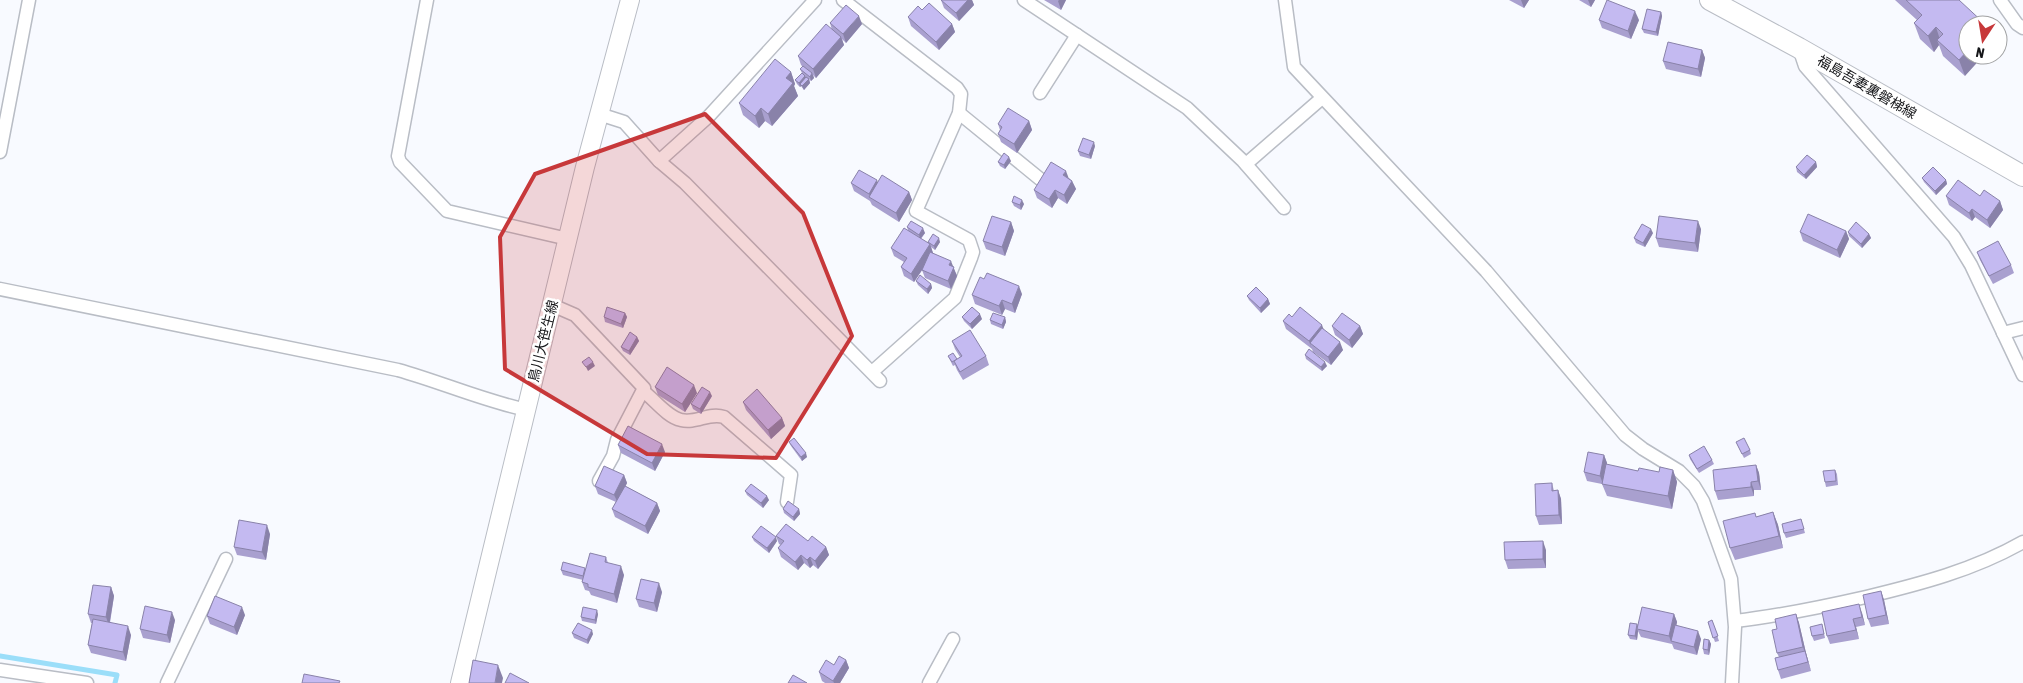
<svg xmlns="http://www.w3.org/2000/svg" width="2023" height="683" viewBox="0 0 2023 683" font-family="'Asap Condensed','Noto Sans JP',sans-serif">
  <rect width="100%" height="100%" fill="#f8faff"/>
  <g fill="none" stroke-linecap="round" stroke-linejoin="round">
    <path stroke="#9bdef9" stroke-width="5" d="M0,656l117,19 -2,8"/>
    <g stroke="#b9bdc5" stroke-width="15">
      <g id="street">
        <path d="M427,0l-29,156 2,6 47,49 121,28"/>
        <path d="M843,0l114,88 4,6 -2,19 -43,98 53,29 4,12 -2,6 -16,40 -83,74"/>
        <path d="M1024,0l163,108 56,53 41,47"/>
        <path d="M1285,0l9,67 192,204 139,164 18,14 36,22 15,15 9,15 28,78 4,48 -3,56"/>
        <path d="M2000,0l17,24 6,4"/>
        <path d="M1799,48l6,18 149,171 17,28 52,110"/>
        <path d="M1040,93l37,-58"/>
        <path d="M959,113l81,66"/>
        <path d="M599,114l25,8 35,39 50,-45 106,-116"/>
        <path d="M0,152l29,-152"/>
        <path d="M659,161l26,22 195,198"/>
        <path d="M1246,164l76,-66"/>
        <path d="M0,289l398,81c43,12 86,31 129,40"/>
        <path d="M552,305l23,10 69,73 -27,52 -4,16 -14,25"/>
        <path d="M2003,333l20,-5"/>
        <path d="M643,391c11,8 24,26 38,29 15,4 28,-8 43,-3l67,58 -4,27"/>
        <path d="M1735,621c44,-5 87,-14 131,-24 54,-13 108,-27 157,-55"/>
        <path d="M0,670l87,13"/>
        <path d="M167,683l59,-124"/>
        <path d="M929,683l24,-44"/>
      </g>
    </g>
    <g stroke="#b9bdc5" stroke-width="20">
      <path id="secondary" d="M460,683l125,-516 45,-167"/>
    </g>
    <g stroke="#b9bdc5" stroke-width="22">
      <path id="primary" d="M1710,0l89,48 224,128"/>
    </g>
    <use href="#street" stroke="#fff" stroke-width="12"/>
    <use href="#secondary" stroke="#fff" stroke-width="18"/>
    <use href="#primary" stroke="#fff" stroke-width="20"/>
  </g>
  <g fill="#a9a0cf">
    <path d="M941,0h31l2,5 -15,16 -15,-13z"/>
    <path d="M1044,0h22l-5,10z"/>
    <path d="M1509,0h20l-5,8z"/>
    <path d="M1579,0h16l-4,7z"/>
    <path d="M1895,0h64l6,76 -22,-20 -4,-11 -5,7 -14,-13 -6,-16 3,-3z"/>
    <path d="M922,10l30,14 3,8 -16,18 -28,-24 -3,-9z"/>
    <path d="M1661,12l1,4 -4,20 -14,-3 -2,-4z"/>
    <path d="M1599,20h40l-8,19 -29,-11z"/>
    <path d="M830,23l32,1 -16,19 -4,-4 2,6 -28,33 -3,-3 1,3 -3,3 -2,-2 1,4 -6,7 -3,-4 -1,1 -3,-3 -2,-4 7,-7 -2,-4 3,-2 -2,-2 -3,-9 34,-26z"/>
    <path d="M1702,50l3,8 -4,19 -35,-8 -3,-8z"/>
    <path d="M791,72l4,12 -1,2 4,10 -26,30 -7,-5 -6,7 -16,-13 -4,-12z"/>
    <path d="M1029,121l3,9 -15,23 -16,-11 -3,-8 2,-4 -2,-6z"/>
    <path d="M1095,146l-4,13 -11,-3 -2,-5z"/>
    <path d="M1011,161l-6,8 -5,-3 -2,-4z"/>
    <path d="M1816,162l1,5 -11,12 -9,-7 -1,-5z"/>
    <path d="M1069,178l3,3 4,8 -9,15 -9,-6 -6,10 -15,-10 -3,-8z"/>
    <path d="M1922,178l24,2 1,4 -11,11 -12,-13z"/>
    <path d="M878,182l31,10 3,8 -13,22 -27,-17 -2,-4 -16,-10 -3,-8z"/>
    <path d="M1946,196h34l20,5 3,9 -13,18 -15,-11 -3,4 -23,-16z"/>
    <path d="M1012,202l12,2 -3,6 -7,-4z"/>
    <path d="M1011,222l3,9 -9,25 -19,-7 -3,-8z"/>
    <path d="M907,227l18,6 -4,6 7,5v-2h12l-5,8 -4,-3 2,6 20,14 4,9 -6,13 -26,-11 -3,-8 1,-1 -9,13 -10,-6 -3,-9 3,-5 -10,-6 -3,-8 17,-18z"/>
    <path d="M1701,229l-3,23 -39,-5 -3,-9z"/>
    <path d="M1846,231l3,8 -9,19 -37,-17 -3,-9z"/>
    <path d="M1848,232l21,2 2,4 -9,10 -13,-12z"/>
    <path d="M1653,233l-8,14 -9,-4 -2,-5z"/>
    <path d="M1977,252l34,13 3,8 -21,11 -13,-24z"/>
    <path d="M916,281l15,3 1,4 -4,6 -10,-9z"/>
    <path d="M1022,294l-7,19 -10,-4 -3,6 -27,-11 -3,-9z"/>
    <path d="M1247,296l21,3 2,5 -9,9 -12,-13z"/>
    <path d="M625,313l2,4 -4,11 -18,-6 -1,-5z"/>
    <path d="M962,317l20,2 -10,10 -8,-8z"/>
    <path d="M1005,317l1,5 -3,7 -12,-5 -1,-4z"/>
    <path d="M1292,317l31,12 20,21 -12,15 -18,-13 -1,-3 -26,-20 -3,-8z"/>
    <path d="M1332,326h28l3,8 -11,14 -17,-13z"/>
    <path d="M637,337l2,4 -9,14 -7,-4 -2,-4z"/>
    <path d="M952,341l34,15 3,9 -26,15 -6,-10 -2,-5 -2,1 -5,-10 9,3 3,-2 -5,-8z"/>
    <path d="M1305,355l22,11 -5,5 -16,-12z"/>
    <path d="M655,387l42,6 -12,19 -27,-17z"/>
    <path d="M712,396l-11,18 -8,-5 -2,-5z"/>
    <path d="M743,402l39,16 3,8 -14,13 -25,-29z"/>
    <path d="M789,442l18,15 -5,4 -11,-15z"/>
    <path d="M1736,442l14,8 1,4 -7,4z"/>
    <path d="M618,445l47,7 -10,19 -34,-18z"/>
    <path d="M1604,455l3,8v2l31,6 21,1 14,-2 4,12 -5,27 -65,-13 -5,-12 -15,-3 -3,-9z"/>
    <path d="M1689,455l23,5 2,4 -15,9 -9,-14z"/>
    <path d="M1756,465l3,8 2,17h-7v6l-36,4 -3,-9z"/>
    <path d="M1835,470l2,4 1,11 -12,2 -1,-5z"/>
    <path d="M624,475l3,8 -2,3 32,17 3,8 -12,23 -33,-17 -3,-8 4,-7 -18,-8 -3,-8z"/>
    <path d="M1552,483l2,8 4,-1 3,9 1,25 -23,1 -3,-9z"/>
    <path d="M745,491l24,9 -6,8 -16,-13z"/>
    <path d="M783,509h16l1,5 -6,7 -10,-8z"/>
    <path d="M1773,512l5,13 5,23 -48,12 -5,-12 26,-31z"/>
    <path d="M1801,519l4,14 -19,5 -2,-5z"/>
    <path d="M270,534l-4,26 -29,-5 -3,-8z"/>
    <path d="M776,536l32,5 18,6 3,8 -11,14 -5,-4 -3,3 -6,-5 -6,7 -17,-13 -3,-9 3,-3 -2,-1z"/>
    <path d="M752,537l25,4 -8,12 -15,-12z"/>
    <path d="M1546,550v18l-38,1 -3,-9z"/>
    <path d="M606,557l2,6 16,12 -7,28 -26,-8 -2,-4 -4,-1 -3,-8 1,-2 -20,-5 -2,-5 24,-2v2z"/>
    <path d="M111,587l3,9 -4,27 21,12 -5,26 -35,-8 -3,-8 4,-22h-1l-3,-9z"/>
    <path d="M1881,591l3,9 5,24 -18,3 -3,-8z"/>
    <path d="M662,592l-5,20 -18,-5 -3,-8z"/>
    <path d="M1862,613l3,12 -9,2 3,12 -29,5 -3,-8z"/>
    <path d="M598,614l-2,10 -14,-3 -1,-4z"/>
    <path d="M1674,614l3,8 -1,4 25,13 -4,16 -23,-6 -2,-5 -31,-7 -3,-6 -1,9 -7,-1 -2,-4 10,-9z"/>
    <path d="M1796,614l3,9 7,30 5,18 -30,8 -3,-9 1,-13 -2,-4v-24z"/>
    <path d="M245,615l-8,20 -27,-11 -3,-8z"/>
    <path d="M175,620l-5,23 -27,-5 -3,-9z"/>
    <path d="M1712,620l7,21 -4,1 -7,-20z"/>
    <path d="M1823,628l2,10 -11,3 -2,-5z"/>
    <path d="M572,633l21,1 -5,10 -14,-6z"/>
    <path d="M1709,640l2,4 -2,11 -5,-1 -1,-5z"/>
    <path d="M846,660l3,8 -9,15h-15l-3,-2 -3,-9z"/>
  </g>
  <g fill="#8982a9">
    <path d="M968,0h4l2,5 -15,16 -3,-8z"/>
    <path d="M1059,0h7l-5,10 -3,-9z"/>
    <path d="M1521,0h8l-5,8z"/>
    <path d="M1588,0h7l-4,7z"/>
    <path d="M1635,11l4,9 -8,19 -3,-8z"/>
    <path d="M1661,12l1,4 -4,20 -2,-4z"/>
    <path d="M859,16l3,8 -16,19 -3,-9z"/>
    <path d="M952,24l3,8 -16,18 -3,-8z"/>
    <path d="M1936,27l5,16 -4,-3 2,5 -5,7 -6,-16z"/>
    <path d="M841,37l3,8 -28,33 -3,-9z"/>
    <path d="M1702,50l3,8 -4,19 -3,-8z"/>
    <path d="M1968,50v5h16l-19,21 -6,-16z"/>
    <path d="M791,72l4,12 -1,2 4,10 -26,30 -4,-12 18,-36z"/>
    <path d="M812,73l2,5 -3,3 -1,-4z"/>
    <path d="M805,76l2,5 -7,3 1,2 -1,1 -1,-4z"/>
    <path d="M809,79l1,4 -6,7 -2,-4z"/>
    <path d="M761,108l4,13 -6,7 -4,-12z"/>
    <path d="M1029,121l3,9 -15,23 -3,-9z"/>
    <path d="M1094,142l1,4 -4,13 -2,-4z"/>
    <path d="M1009,157l2,4 -6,8 -1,-4z"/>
    <path d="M1816,162l1,5 -11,12 -2,-4z"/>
    <path d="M1066,171l3,8 -6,-4z"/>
    <path d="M877,180l3,9 -9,9 -2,-4z"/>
    <path d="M1946,180l1,4 -11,11 -1,-4z"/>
    <path d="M1072,181l4,8 -9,15 -3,-9z"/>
    <path d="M1055,190l3,8 -6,10 -3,-9z"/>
    <path d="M909,192l3,8 -13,22 -3,-9z"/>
    <path d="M1022,200l2,4 -3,6 -1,-5z"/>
    <path d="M2000,201l3,9 -13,18 -3,-8z"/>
    <path d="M1972,209l3,8 -3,4 -3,-8z"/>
    <path d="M1698,221l3,8 -3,23 -3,-9z"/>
    <path d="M1011,222l3,9 -9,25 -3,-9z"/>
    <path d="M923,228l2,5 -5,6 -1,-4z"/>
    <path d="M1651,229l2,4 -8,14 -2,-4z"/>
    <path d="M1846,231l3,8 -9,19 -3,-8z"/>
    <path d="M1869,234l2,4 -9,10 -1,-4z"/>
    <path d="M939,238l1,4 -5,8 -1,-4z"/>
    <path d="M930,244l3,9 -19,29 -3,-8z"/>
    <path d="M951,261l6,15 -6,13 -3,-8 1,-16z"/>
    <path d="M931,284l1,4 -4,6 -1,-5z"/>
    <path d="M1019,286l3,8 -7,19 -3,-9z"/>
    <path d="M1268,299l2,5 -9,9 -1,-5z"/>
    <path d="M1002,300l3,9 -3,6 -3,-9z"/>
    <path d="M625,313l2,4 -4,11 -2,-4z"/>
    <path d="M980,314l2,5 -10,10 -2,-5z"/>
    <path d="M1005,317l1,5 -3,7 -1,-4z"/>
    <path d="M1322,325l3,8 -15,10 2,7 -3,-9z"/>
    <path d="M1360,326l3,8 -11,14 -3,-8z"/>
    <path d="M637,337l2,4 -9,14 -1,-4z"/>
    <path d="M1340,342l3,8 -12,15 -3,-8z"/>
    <path d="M593,362l2,4 -7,5 -2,-4z"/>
    <path d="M1325,362l2,4 -5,5 -1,-4z"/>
    <path d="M694,385l3,8 -12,19 -3,-8z"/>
    <path d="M710,392l2,4 -11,18 -1,-5z"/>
    <path d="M782,418l3,8 -14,13 -3,-9z"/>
    <path d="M662,444l3,8 -10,19 -3,-8z"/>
    <path d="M806,453l1,4 -5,4 -1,-4z"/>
    <path d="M1604,455l3,8 -4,21 -3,-8z"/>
    <path d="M1756,465l3,8 2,17 -3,-9z"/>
    <path d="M1673,470l4,12 -5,27 -4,-13z"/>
    <path d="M624,475l3,8 -9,20 -4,-8z"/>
    <path d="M1751,482l3,8v6l-3,-9z"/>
    <path d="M1558,490l3,9 1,25 -3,-9z"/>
    <path d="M767,496l2,4 -6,8 -2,-5z"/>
    <path d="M657,503l3,8 -12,23 -3,-8z"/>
    <path d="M799,509l1,5 -6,7 -1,-4z"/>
    <path d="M1773,512l5,13 5,23 -4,-12z"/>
    <path d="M267,525l3,9 -4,26 -4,-8z"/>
    <path d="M776,537l1,4 -8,12 -2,-5z"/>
    <path d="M1543,541l3,9v18l-3,-9z"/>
    <path d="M826,547l3,8 -11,14 -3,-8z"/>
    <path d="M801,555l3,8 -6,7 -3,-8z"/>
    <path d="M810,557l3,8 -3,3 -3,-8z"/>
    <path d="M621,566l3,9 -7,28 -3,-9z"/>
    <path d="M659,583l3,9 -5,20 -3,-9z"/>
    <path d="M111,587l3,9 -5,30 -3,-9z"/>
    <path d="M1881,591l3,9 5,24 -3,-9z"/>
    <path d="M1859,604l3,9 3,12 -3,-8z"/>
    <path d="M242,607l3,8 -8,20 -3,-8z"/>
    <path d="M597,610l1,4 -2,10 -1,-4z"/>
    <path d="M172,612l3,8 -5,23 -3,-8z"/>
    <path d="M1674,614l3,8 -4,19h-2l1,3 -3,-8z"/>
    <path d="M1796,614l3,9 7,30 5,18 -8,-24z"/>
    <path d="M1853,619l3,8 3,12 -3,-9z"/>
    <path d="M1637,624l2,4 -2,1 1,2 -1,9 -2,-4z"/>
    <path d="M128,626l3,9 -5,26 -3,-9z"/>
    <path d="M592,630l1,4 -5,10 -1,-4z"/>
    <path d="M1698,631l3,8 -4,16 -3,-8z"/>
    <path d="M1709,640l2,4 -2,11 -1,-5z"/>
    <path d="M846,660l3,8 -9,15h-6l-1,-2z"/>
    <path d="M498,665l5,13 -1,5h-7z"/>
  </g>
  <g fill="#c4baf1" stroke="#8982a9">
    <path d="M941,0h27l-12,13z"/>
    <path d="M1607,0l28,11 -7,20 -29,-11z"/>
    <path d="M1906,0h53l27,25h-18v25l-9,10 -22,-20 6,-6 -7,-7 -8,9 -14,-13 8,-8z"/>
    <path d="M929,3l23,21 -16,18 -28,-25 10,-11 4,4z"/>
    <path d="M846,5l13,11 -16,18 -13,-11z"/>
    <path d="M1647,9l14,3 -5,20 -14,-3z"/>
    <path d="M826,24l15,13 -28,32 -15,-13z"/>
    <path d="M1668,42l34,8 -4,19 -35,-8z"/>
    <path d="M775,59l16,13 -5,6 7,5 -25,31 -7,-6 -6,8 -16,-13z"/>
    <path d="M803,66l9,7 -2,4 -10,-8z"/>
    <path d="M802,73l3,3 -6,7 -4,-3z"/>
    <path d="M806,77l3,2 -7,7 -2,-2z"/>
    <path d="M1008,108l21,13 -15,23 -16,-10 4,-7 -4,-3z"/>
    <path d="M1083,138l11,4 -5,13 -11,-4z"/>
    <path d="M1004,153l5,4 -5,8 -6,-3z"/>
    <path d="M1807,155l9,7 -12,13 -8,-8z"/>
    <path d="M1051,162l15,9 -3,4 9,6 -8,14 -9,-5 -6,9 -15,-9z"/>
    <path d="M1933,167l13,13 -11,11 -13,-13z"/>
    <path d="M859,170l18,10 -8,14 -18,-11z"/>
    <path d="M882,175l27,17 -13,21 -27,-16z"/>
    <path d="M1958,180l22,16 4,-6 16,11 -13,19 -15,-11 -3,4 -23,-17z"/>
    <path d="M1014,196l8,4 -2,5 -8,-3z"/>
    <path d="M1808,214l38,17 -9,19 -37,-18z"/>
    <path d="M992,216l19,6 -9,25 -19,-6z"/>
    <path d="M1659,216l39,5 -3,22 -39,-5z"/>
    <path d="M911,221l12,7 -4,7 -12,-8z"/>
    <path d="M1856,222l13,12 -8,10 -13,-12z"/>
    <path d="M1642,224l9,5 -8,14 -9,-5z"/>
    <path d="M904,228l26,16 -19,30 -10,-7 6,-9 -16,-10z"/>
    <path d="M933,234l6,4 -5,8 -6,-4z"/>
    <path d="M1998,241l13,24 -22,11 -12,-24z"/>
    <path d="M930,252l21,9 -2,4 5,2 -6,14 -26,-11z"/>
    <path d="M987,273l32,13 -7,18 -10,-4 -3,6 -27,-11 8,-18 4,2z"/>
    <path d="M920,275l11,9 -4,5 -11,-8z"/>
    <path d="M1256,287l12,12 -8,9 -13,-12z"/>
    <path d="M607,307l18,6 -4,11 -17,-7z"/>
    <path d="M972,307l8,7 -10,10 -8,-7z"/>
    <path d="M1300,307l22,18 -13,16 -26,-20 6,-7 3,3z"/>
    <path d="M993,313l12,4 -3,8 -12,-5z"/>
    <path d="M1342,313l18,13 -11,14 -17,-14z"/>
    <path d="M1322,328l18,14 -12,15 -18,-14z"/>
    <path d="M970,330l16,26 -26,16 -6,-11 8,-5 -10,-15z"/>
    <path d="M630,332l7,5 -8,14 -8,-4z"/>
    <path d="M1309,349l16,13 -4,5 -16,-12z"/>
    <path d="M953,353l4,6 -5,3 -4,-6z"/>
    <path d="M589,357l4,5 -7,5 -4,-5z"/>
    <path d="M667,367l27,18 -12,19 -27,-17z"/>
    <path d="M702,387l8,5 -10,17 -9,-5z"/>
    <path d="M757,389l25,29 -14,12 -25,-28z"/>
    <path d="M628,426l34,18 -10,19 -34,-18z"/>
    <path d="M794,438l12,15 -5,4 -12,-15z"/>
    <path d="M1744,438l6,12 -8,4 -6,-12z"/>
    <path d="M1704,446l8,14 -15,9 -8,-14z"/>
    <path d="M1588,452l16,3 -4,21 -16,-4z"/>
    <path d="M1606,464l32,7 1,-3 20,4 1,-5 13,3 -5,26 -66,-12z"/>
    <path d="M1756,465l2,16 -7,1v5l-36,4 -2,-21z"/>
    <path d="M604,466l20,9 -10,20 -19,-9z"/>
    <path d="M1835,470l1,11 -11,1 -2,-11z"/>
    <path d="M1552,483v8l6,-1 1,25 -23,1 -1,-32z"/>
    <path d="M751,484l16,12 -6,7 -16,-12z"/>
    <path d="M625,486l32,17 -12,23 -33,-17z"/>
    <path d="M788,501l11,8 -6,8 -10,-8z"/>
    <path d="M1773,512l6,24 -49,12 -7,-27 32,-8 1,4z"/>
    <path d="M1801,519l3,10 -20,4 -2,-9z"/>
    <path d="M239,520l28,5 -5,27 -28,-5z"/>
    <path d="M786,524l22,17 4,-5 14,11 -11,14 -5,-4 -3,3 -6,-5 -6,7 -17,-14 6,-7 -8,-5z"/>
    <path d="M761,526l15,11 -9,11 -15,-11z"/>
    <path d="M1543,541v18l-38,1 -1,-18z"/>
    <path d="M590,553l16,4 -1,5 16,4 -7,28 -26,-7v-3l-6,-2z"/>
    <path d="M563,562l22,6 -2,8 -22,-6z"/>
    <path d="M641,579l18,4 -5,20 -18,-4z"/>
    <path d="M93,585l18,2 -5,30 -18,-3z"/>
    <path d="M1881,591l5,24 -18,4 -5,-24z"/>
    <path d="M215,596l27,11 -8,20 -27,-11z"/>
    <path d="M1859,604l3,13 -9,2 3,11 -29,6 -5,-24z"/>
    <path d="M145,606l27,6 -5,23 -27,-6z"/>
    <path d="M583,607l14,3 -2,10 -14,-3z"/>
    <path d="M1642,607l32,7 -5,22 -32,-7z"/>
    <path d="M1796,614l7,33 -26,6 -5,-23 5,-1 -2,-10z"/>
    <path d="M93,619l35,7 -5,26 -35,-7z"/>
    <path d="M1712,620l6,16 -5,2 -5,-16z"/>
    <path d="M578,623l14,7 -5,10 -15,-7z"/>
    <path d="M1630,623l7,1 -2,12 -7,-1z"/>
    <path d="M1822,624l2,10 -12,2 -2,-9z"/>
    <path d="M1675,625l23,6 -4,16 -23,-6z"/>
    <path d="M1704,639l5,1 -1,10 -5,-1z"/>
    <path d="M1805,651l3,11 -30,8 -3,-12z"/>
    <path d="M839,656l7,4 -13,21 -14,-9 7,-12 8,5z"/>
    <path d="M473,660l25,5 -3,18h-26z"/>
    <path d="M510,673l19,10h-24z"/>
    <path d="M304,674l36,7 -1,2h-37z"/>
    <path d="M793,675l14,8h-19z"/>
  </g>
  <path fill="#c7383a" fill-opacity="0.2" stroke="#c7383a" stroke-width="4" stroke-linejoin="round" d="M705,114l98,99 49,123 -76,122 -129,-4 -142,-85 -5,-132 35,-63z"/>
  <g text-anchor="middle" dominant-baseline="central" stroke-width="5" stroke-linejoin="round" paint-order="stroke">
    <g font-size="14" fill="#151619" stroke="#fff">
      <text transform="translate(1867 87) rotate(30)">福島吾妻裏磐梯線</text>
      <text transform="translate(543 341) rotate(-76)">鳥川大笹生線</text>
    </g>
  </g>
  <g transform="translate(1983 40) rotate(192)"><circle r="24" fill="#ffffff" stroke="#a1a2a3"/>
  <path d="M0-4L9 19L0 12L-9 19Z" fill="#c7383a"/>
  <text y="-8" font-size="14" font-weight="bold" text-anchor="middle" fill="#151619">N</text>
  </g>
</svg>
